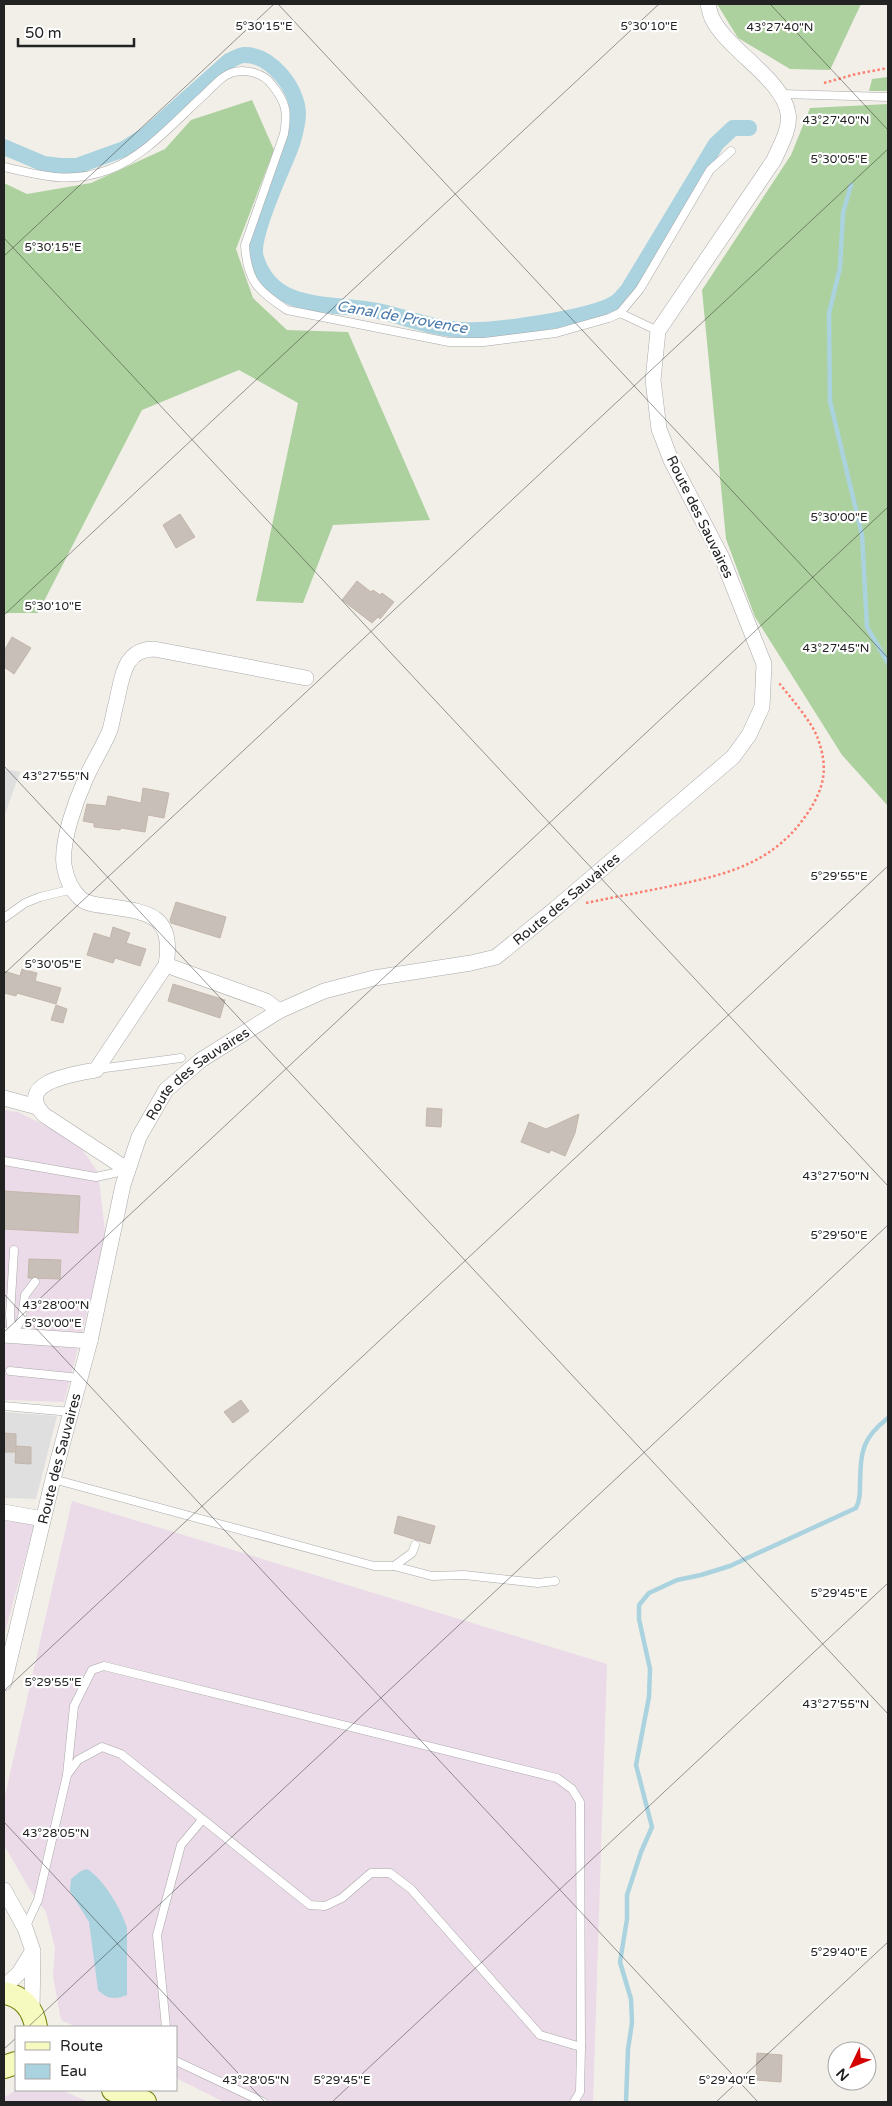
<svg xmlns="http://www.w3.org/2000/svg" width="892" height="2106" viewBox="0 0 892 2106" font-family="'Varela Round',sans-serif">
  <rect width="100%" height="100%" fill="#f2efe9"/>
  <g fill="#e0dfdf">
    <path d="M4,769l16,3 -16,45z"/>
    <path d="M4,1412l53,4 -21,83 -32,-1z"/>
  </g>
  <g fill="#ebdbe8">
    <path d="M4,1110l14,2 58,29 22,31 8,68 -42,162 -60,-2z"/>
    <path d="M72,1501l535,163 -14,438h-369l-48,-24v-51h-100l-15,-7 -8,-44 2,-28 -9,-36 -16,-22 -26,-45v-45z"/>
    <path d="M4,1521l31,1 -31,114z"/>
    <path d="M17,2090h44l28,12h-85v-5z"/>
  </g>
  <g fill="#add19e">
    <path d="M717,4h144l-31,66 -40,-1 -52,-31z"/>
    <path d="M888,77v14h-19l3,-12z"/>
    <path d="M252,100l22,50 -38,99 17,49 34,32 61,2 82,188 -97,5 -30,78 -47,-2 42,-198 -59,-33 -97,40 -104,203h-34v-430l23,11 64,-11 74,-34 26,-29z"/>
    <path d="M888,104v702l-46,-51 -87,-138 -29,-78 -24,-249 89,-135 19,-47z"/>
  </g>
  <path fill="#aad3df" d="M87,1869c16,9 35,41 40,59v67c-12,5 -20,4 -29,-5l-9,-68 -19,-31 1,-12 10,-8z"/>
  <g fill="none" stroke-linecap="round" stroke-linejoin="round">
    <g stroke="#aad3df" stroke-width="4.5">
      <path d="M851,185l-8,28 -3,55 -11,45 1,88 32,134 5,92 21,36"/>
      <path d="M626,2102l2,-53 4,-26 -1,-24 -11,-37 7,-43v-24l14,-43 11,-25 -16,-62 13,-68 1,-28 -11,-50v-14l10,-12 28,-13 24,-5 29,-9 126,-58c4,-8 4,-15 4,-24 1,-32 1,-45 28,-66"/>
    </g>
    <path stroke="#aad3df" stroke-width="16" d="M4,147l40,17 16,2h17l47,-17 22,-14 83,-74c4,-2 9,-5 14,-6 28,-1 54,33 55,58 0,11 -3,21 -6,31 -8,22 -43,94 -36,114 17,55 76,44 122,53 28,6 56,18 85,19 29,2 128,-12 152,-27 5,-3 9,-9 13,-13l88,-146 17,-16h16"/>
  </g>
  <g fill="#c7bfb8" stroke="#c4b6ab">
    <path d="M180,514l15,23 -19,11 -13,-23z"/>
    <path d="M357,581l14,11 2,-2 7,5 2,-2 12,9 -14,17 -2,-2 -6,6 -30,-23z"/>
    <path d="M12,637l19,11 -17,26 -10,-7v-16z"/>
    <path d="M143,788l26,5 -5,25 -16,-3 -3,17 -24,-4 -1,2 -26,-3v-4l-11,-2 4,-17 19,2 2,-10 33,7z"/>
    <path d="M176,902l50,15 -6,21 -49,-15 -1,-3z"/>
    <path d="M113,927l17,6 -4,10 20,6 -6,17 -25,-8 -2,5 -26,-8 7,-22 16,5z"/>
    <path d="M22,969l15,4 -2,8 26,7 -5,16 -39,-11 -1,3 -12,-3v-22l16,5z"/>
    <path d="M173,984l52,16 -5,18 -52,-17z"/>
    <path d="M56,1005l11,4 -4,14 -12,-3z"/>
    <path d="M427,1108l15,1 -1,18 -15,-1z"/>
    <path d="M579,1114l-4,19 -10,23 -14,-6 -2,3 -28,-11 8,-20 17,7z"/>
    <path d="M4,1191l76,5 -2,37 -74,-4z"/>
    <path d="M29,1259l32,1 -1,19 -32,-1z"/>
    <path d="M241,1400l8,11 -16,12 -9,-11z"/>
    <path d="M4,1433l12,1v18h-12z"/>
    <path d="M16,1446l15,1v17l-16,-1z"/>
    <path d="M398,1516l37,10 -5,18 -36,-11z"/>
    <path d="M757,2053l25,2 -1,27 -25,-2z"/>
  </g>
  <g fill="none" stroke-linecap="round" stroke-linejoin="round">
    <g stroke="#a9a9a9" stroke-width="9">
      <g id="lane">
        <path d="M782,94l106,3"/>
        <path d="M4,167c38,9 66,17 104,3 38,-14 67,-49 96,-75 8,-7 17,-19 27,-22 13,-5 33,0 41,12 14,17 16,27 12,49l-39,111c2,36 13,46 42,65l162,32h35l72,-9 53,-15 11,-5 20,-24 70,-119 21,-19"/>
        <path d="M620,313l38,18"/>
        <path d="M4,918l21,-15 15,-6 33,-8"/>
        <path d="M98,1069l83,-11"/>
        <path d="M4,1161l92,16 32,-7"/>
        <path d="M14,1250l-4,65 2,21 10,-18 3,-23 10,-13"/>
        <path d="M10,1371l70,7"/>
        <path d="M4,1406l67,6"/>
        <path d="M53,1479l321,87h20l38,10 32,-1 74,8 17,-2"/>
        <path d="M394,1566l18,-13 3,-8"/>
        <path d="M67,1775l11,-15 24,-13 19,7 189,151 15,1 17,-8 29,-25h19l21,16 129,146 41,12"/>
        <path d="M25,1928l13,-28 29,-125 7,-69 18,-36 12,-4 453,112 15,11 8,13 1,245 -1,45 -6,10"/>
        <path d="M166,2027l-9,-92 24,-90 21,-25"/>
        <path d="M176,2061l87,41"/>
      </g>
    </g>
    <g stroke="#a9a9a9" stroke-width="16">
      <g id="street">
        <path d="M166,965l100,36 13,10"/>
        <path d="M4,1098l33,9"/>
        <path d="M128,1170l-84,-55c-31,-33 31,-41 52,-45l70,-105c9,-52 -20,-53 -60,-59 -9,-1 -19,-2 -25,-7 -10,-9 -15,-22 -17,-34 -3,-24 12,-65 22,-87 7,-16 17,-31 24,-48 2,-7 3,-14 5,-22 7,-25 6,-59 39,-59l152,29"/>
        <path d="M4,1335l86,6"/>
        <path d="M4,1512l39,7"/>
        <path id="s1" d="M4,1683l49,-204 37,-138 33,-156 16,-48 27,-47 35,-30 78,-49 45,-20 50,-13 97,-15 25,-6 59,-48 178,-152 16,-22 13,-28 2,-43 -42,-106 -51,-98 -12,-31 -6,-49 5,-49 116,-171c6,-14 17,-32 14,-47 -6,-35 -61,-63 -76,-95 -2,-4 -3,-10 -4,-14"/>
        <path d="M4,1890l21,38 8,23 -1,61"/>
        <path d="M4,1987l15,-14 13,-21"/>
      </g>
    </g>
    <g stroke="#707d05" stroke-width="24">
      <g id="secondary">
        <path d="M4,1993c19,3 29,16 32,34"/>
        <path d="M4,2067l12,-4"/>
        <path d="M113,2090l32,12"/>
      </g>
    </g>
    <g stroke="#fa8072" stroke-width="2.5" stroke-dasharray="2.5 2.5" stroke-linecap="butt">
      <path d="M824,83l32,-9 32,-6"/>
      <path d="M586,903c28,-6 57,-11 85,-17 58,-12 104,-23 138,-75 16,-25 19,-44 9,-72 -5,-16 -28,-42 -39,-56"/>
    </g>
    <use href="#lane" stroke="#fff" stroke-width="8"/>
    <use href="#street" stroke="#fff" stroke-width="15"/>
    <use href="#secondary" stroke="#f7fabf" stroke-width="22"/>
  </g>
  <path fill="none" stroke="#222" stroke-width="1" stroke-opacity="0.45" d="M278,4l610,654M770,4l118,126M4,238l884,948M4,256l270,-252M4,615l655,-611M4,766l884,948M4,974l884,-825M4,1294l754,808M4,1332l884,-825M4,1691l884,-825M4,1822l261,280M28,2027l860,-802M4,2049l12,-11M332,2102l556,-519M716,2102l172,-160"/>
  <g text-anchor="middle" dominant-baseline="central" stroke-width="4.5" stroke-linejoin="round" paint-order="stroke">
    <g font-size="14" fill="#222" stroke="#fff">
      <text transform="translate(700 517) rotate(64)">Route des Sauvaires</text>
      <text stroke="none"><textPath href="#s1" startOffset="1071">Route des Sauvaires</textPath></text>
      <text stroke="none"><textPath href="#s1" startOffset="651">Route des Sauvaires</textPath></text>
      <text stroke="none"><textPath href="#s1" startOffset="231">Route des Sauvaires</textPath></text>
    </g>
    <g font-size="15" font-style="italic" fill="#4a7aab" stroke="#fff">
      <text transform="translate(402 317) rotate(10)">Canal de Provence</text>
    </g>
  </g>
  <g font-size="12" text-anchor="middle" fill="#222" stroke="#fff" stroke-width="4.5" stroke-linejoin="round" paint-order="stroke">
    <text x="264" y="30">5°30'15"E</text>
    <text x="649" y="30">5°30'10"E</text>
    <text x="780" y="31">43°27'40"N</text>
    <text x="836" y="124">43°27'40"N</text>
    <text x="839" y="163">5°30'05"E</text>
    <text x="53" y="251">5°30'15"E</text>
    <text x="839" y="521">5°30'00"E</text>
    <text x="53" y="610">5°30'10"E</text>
    <text x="836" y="652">43°27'45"N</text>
    <text x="56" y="780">43°27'55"N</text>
    <text x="839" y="880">5°29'55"E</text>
    <text x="53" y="968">5°30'05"E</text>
    <text x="836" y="1180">43°27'50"N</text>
    <text x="839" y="1239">5°29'50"E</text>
    <text x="56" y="1309">43°28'00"N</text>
    <text x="53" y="1327">5°30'00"E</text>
    <text x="839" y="1597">5°29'45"E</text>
    <text x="53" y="1686">5°29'55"E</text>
    <text x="836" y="1708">43°27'55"N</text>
    <text x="56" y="1837">43°28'05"N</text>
    <text x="839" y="1956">5°29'40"E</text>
    <text x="256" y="2084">43°28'05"N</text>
    <text x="342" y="2084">5°29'45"E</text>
    <text x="727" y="2084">5°29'40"E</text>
  </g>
  <rect width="892" height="2106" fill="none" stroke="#222222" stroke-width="10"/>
  <rect x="15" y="2026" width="162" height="65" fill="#ffffff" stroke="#a7a7a7"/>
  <rect x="25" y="2042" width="25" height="8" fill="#f7fabf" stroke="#a7a7a7"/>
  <text x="60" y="2051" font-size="15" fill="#222222">Route</text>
  <rect x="25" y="2064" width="25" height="15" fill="#aad3df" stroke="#a7a7a7"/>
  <text x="60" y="2076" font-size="15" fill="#222222">Eau</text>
  <g transform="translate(852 2066) rotate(227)"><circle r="24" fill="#ffffff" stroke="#a7a7a7"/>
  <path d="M0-4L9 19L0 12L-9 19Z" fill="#d40000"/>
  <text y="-8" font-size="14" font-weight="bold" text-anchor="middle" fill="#222222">N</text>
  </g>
  <path d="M18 38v8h116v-8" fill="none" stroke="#222222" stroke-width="2.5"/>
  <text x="25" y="38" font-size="15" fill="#222222" stroke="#ffffff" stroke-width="4" paint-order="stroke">50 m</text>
</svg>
